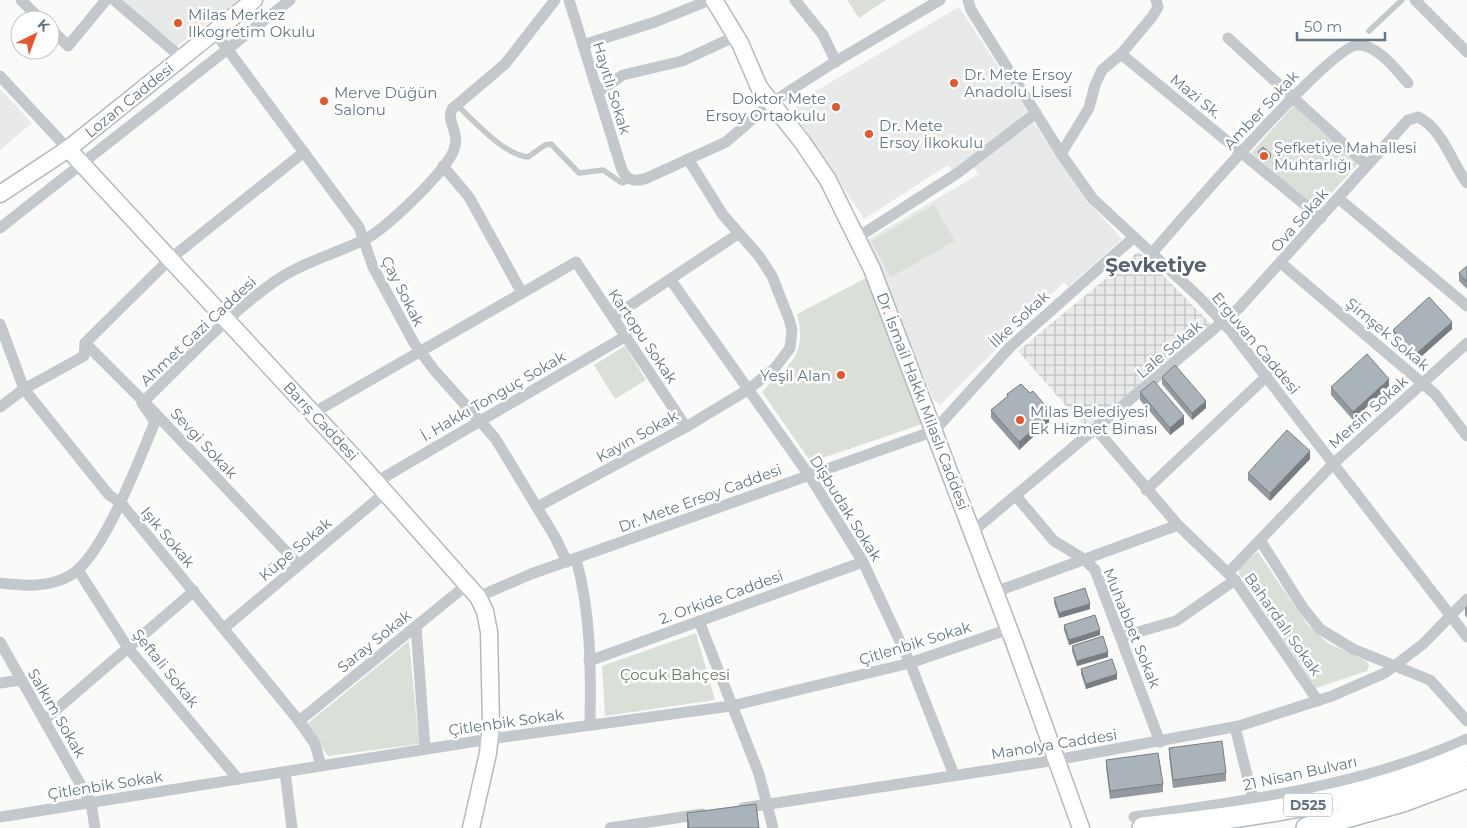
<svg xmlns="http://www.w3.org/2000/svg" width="1467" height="828" viewBox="0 0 1467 828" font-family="Montserrat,sans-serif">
  <defs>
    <pattern id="industrial-grid" width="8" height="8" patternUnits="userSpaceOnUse" patternTransform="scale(1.25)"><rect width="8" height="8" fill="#e8e9e9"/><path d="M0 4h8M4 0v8" fill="none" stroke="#c0c1c2"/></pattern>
  </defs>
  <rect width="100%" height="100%" fill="#fafaf8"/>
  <g fill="#e8e9e9">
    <path d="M122,0h116l-62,47z"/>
    <path d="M959,7l70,106 -76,58 -5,-6 -84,54 -65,-98 -3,-14 1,-5z"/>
    <path d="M0,89l32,34 -32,27z"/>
    <path d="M1032,121l62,87 28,31 -54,48 -4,-5 -124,123 -7,-6 -66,-159 112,-66 -6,-7z"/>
  </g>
  <path fill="url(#industrial-grid)" d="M1139,251l72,73 -124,106 -69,-79z"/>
  <g fill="#dadfd7">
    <path d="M847,0h39l-27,18z"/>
    <path d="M1295,104l64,59 -42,46 -66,-56z"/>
    <path d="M934,205l21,36 -64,36 -20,-36z"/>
    <path d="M868,277l54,147 -111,38 -49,-70c27,-28 46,-36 35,-78z"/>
    <path d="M625,346l21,34 -31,19 -21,-34z"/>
    <path d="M1258,552l49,72 21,19 38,18 3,4 -2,6 -51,17 -77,-114v-7z"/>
    <path d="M696,633l19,67 -110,16 -3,-50z"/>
    <path d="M409,641l10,103 -91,12 -21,-32z"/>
  </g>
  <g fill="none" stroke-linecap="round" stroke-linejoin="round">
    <g stroke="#b3babf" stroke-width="19">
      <g id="secondary">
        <path d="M714,0l26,43 19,44 44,56 25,37 44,89 142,373 67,186"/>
        <path d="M68,149l292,315 118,133 7,14 4,21 2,92 -3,29 -17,75"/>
        <path d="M0,194l68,-45 186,-149"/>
      </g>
    </g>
    <g stroke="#b4b9bd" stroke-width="24">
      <g id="highway">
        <path d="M1143,828c111,-12 222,-27 324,-73"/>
        <path d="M1307,828l96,-27 64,-24"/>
      </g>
    </g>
    <g stroke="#c3c8cc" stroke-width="5.5">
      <path d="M1369,31l33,-31"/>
      <path d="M456,104c18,17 48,51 72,53l17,-12 6,-1 28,29 24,-3 19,13 9,-3"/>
    </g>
    <g stroke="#c3c8cc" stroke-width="11">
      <path d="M21,0l20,20"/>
      <path d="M114,0l68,58"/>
      <path d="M569,0l53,170c5,11 14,12 25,8l79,-36 45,-39 62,-40 107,-63"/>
      <path d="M795,0l28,35 13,27"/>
      <path d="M968,0l3,10 93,148 29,41 106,98 31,33 237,307"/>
      <path d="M1415,0l52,52"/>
      <path d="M50,28l18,18 38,-46"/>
      <path d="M214,31l145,196 14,40 41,76 21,28 60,67 60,99 12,25"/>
      <path d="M1228,38l139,127"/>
      <path d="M583,45l72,-23 55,-22"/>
      <path d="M1121,54l200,164"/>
      <path d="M0,76l68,73"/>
      <path d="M598,92l25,-17 59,-14 54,-25"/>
      <path d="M1061,154l28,-46 6,-23 7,-15 19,-16 31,-37 6,-10 -2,-7"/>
      <path d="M443,166l26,31 53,96"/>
      <path d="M1338,198l129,108"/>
      <path d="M0,228l290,-228"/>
      <path d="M858,237l101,-65 77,-59"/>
      <path d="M1151,254c27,-30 179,-209 207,-209 20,0 38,25 50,38"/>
      <path d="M1281,263l154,131 32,42"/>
      <path d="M670,279l139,196 54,87 47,101 44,112"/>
      <path d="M613,317l125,-83"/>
      <path d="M0,324l24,65 85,106 12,8 178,218 16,23 6,22"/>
      <path d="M85,343l71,71 143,151"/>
      <path d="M0,407l24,-18 60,-33 1,-13 85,-84 134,-107"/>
      <path d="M313,413l263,-151 110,165"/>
      <path d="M1096,429l82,96 57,55 83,121"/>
      <path d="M376,482l250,-146"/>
      <path d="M1146,490l121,-114"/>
      <path d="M1016,496l38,45 30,18 11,11 65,172"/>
      <path d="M537,507l149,-80 63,-38 26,-21 15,-20 2,-18 -3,-11 -17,-43 -13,-20 -36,-41 -35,-56"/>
      <path d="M972,532l267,-224 169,-188 10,-3c25,12 33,45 49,66"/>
      <path d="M1260,540l43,68 17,21 33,20 77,31 37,41"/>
      <path d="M576,559c15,53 15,111 14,166"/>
      <path d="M78,570l50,78 110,131"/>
      <path d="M1228,573l106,-110 133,-120"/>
      <path d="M0,583c24,3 49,5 71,-8 33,-20 68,-116 84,-153l-13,-19c43,-41 84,-87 132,-121 27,-19 60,-28 90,-42 23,-12 74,-62 87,-84 13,-23 -6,-32 1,-47l53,-45 50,-64"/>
      <path d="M995,592l183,-67"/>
      <path d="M478,597l53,-23 403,-143 77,-85 122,-108"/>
      <path d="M699,621l60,153 14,54"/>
      <path d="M416,626l9,123"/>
      <path d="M224,628l162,-136"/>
      <path d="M1121,637l55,-16 59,-41"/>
      <path d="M0,642l91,161 4,25"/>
      <path d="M589,661l274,-99"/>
      <path d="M0,683l21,-3"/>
      <path d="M44,720l150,-129"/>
      <path d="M299,721l169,-137"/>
      <path d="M1235,727l18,72"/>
      <path d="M285,772l7,56"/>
      <path d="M743,808l313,-48 183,-34 93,-30 53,-23 38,-29 44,-45"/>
      <path d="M0,817l490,-78 241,-33 179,-43 99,-34"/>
      <path d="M1134,817c112,-16 229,-31 333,-78"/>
      <path d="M610,828l92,-14"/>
    </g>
    <use href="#secondary" stroke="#fff" stroke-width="16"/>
    <use href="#highway" stroke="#fff" stroke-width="21"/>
  </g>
  <g fill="#929a9f">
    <path d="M1258,152l13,5 -5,5 -8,-7z"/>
    <path d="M1467,266v23l-8,-8v-8z"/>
    <path d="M1452,329l-37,33 -22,-24v-8z"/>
    <path d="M1162,377l44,31 -14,12 -30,-36z"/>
    <path d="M1389,386l-36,34 -22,-25v-8z"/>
    <path d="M1140,392l44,32 -14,11 -30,-35z"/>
    <path d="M1007,394l37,16 5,12 -30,28 -28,-32v-8l16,-13z"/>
    <path d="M1310,459l-40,42 -22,-21v-7z"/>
    <path d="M1054,598l36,11 -31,9 -5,-15z"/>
    <path d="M1467,606v12l-2,-3v-8z"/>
    <path d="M1064,625l36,10 -31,10 -5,-15z"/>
    <path d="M1072,646l36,11 -31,9 -5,-15z"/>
    <path d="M1081,669l36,10 -31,10 -5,-15z"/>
    <path d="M1169,748l57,25v8l-53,7 -4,-32z"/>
    <path d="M1106,760l57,24v8l-53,7 -4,-32z"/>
    <path d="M687,813l72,15h-72z"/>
  </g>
  <g fill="#777d82">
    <path d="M1271,154v3l-5,5v-2z"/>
    <path d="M1452,322v7l-37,33v-7z"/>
    <path d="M1389,379v7l-36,34v-8z"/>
    <path d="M1206,401v7l-14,12v-7z"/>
    <path d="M1044,404v7l-3,-5z"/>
    <path d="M1049,415v7l-30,28v-8z"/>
    <path d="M1184,416v8l-14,11v-7z"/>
    <path d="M1310,451v8l-40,42v-8z"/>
    <path d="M1090,604v5l-31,9v-5z"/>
    <path d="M1100,630v5l-31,10v-5z"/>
    <path d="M1108,652v5l-31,9v-5z"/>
    <path d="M1117,674v5l-31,10v-5z"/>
  </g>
  <g fill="#aab3b9" stroke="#777d82">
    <path d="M1263,147l8,7 -5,6 -8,-8z"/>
    <path d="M1467,266v16l-8,-9z"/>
    <path d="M1429,297l23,25 -37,33 -22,-25z"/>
    <path d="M1367,354l22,25 -36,33 -22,-25z"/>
    <path d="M1175,365l31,36 -14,12 -30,-36z"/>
    <path d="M1154,381l30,35 -14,12 -30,-36z"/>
    <path d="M1021,384l9,9 3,-2 11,13 -3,2 8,9 -30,27 -28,-32 17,-14 -1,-2z"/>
    <path d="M1287,430l23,21 -40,42 -22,-20z"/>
    <path d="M1085,588l5,16 -31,9 -5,-15z"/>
    <path d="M1095,615l5,15 -31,10 -5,-15z"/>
    <path d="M1103,636l5,16 -31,9 -5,-15z"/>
    <path d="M1112,659l5,15 -31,10 -5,-15z"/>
    <path d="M1222,741l4,32 -53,7 -4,-32z"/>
    <path d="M1158,753l5,31 -53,7 -4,-31z"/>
    <path d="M756,804l3,24h-70l-2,-15z"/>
  </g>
  <g fill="#e4572e" stroke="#fff" stroke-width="2">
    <circle cx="178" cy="23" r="5"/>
    <circle cx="954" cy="83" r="5"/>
    <circle cx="324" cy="101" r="5"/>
    <circle cx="836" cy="107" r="5"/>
    <circle cx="869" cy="134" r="5"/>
    <circle cx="1264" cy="156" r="5"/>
    <circle cx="841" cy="375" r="5"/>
    <circle cx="1020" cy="420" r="5"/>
  </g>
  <g text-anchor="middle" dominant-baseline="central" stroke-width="5" stroke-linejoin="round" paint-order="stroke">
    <rect fill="#fff" stroke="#939fa8" stroke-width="1" x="1284" y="793.5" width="48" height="23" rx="4"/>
    <g font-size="14" font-weight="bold" fill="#657683">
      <text x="1308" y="805">D525</text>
    </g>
    <g font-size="15" fill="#657683" stroke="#fff" text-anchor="start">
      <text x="188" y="14">Milas Merkez<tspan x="188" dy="17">Ilkogretim Okulu</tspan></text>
      <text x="964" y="74">Dr. Mete Ersoy<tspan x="964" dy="17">Anadolu Lisesi</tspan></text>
      <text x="334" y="92">Merve Düğün<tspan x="334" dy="17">Salonu</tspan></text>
      <text x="826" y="98" text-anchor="end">Doktor Mete<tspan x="826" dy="17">Ersoy Ortaokulu</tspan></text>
      <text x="879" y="125">Dr. Mete<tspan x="879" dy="17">Ersoy İlkokulu</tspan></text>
      <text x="1274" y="147">Şefketiye Mahallesi<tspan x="1274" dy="17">Muhtarlığı</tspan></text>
      <text x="831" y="375" text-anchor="end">Yeşil Alan</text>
      <text x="1030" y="411">Milas Belediyesi<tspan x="1030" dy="17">Ek Hizmet Binası</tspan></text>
    </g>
    <g font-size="15" fill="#657683" stroke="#fff">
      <text transform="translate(612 88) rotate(73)">Hayıtlı Sokak</text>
      <text transform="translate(1196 96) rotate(39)">Mazi Sk.</text>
      <text transform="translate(129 100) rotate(-39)">Lozan Caddesi</text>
      <text transform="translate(1261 110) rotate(-47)">Amber Sokak</text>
      <text transform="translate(1299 220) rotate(-49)">Ova Sokak</text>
      <text transform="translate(403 291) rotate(63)">Çay Sokak</text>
      <text transform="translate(1019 319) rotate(-43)">İlke Sokak</text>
      <text transform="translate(198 331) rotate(-43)">Ahmet Gazi Caddesi</text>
      <text transform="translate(1388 334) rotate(40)">Şimşek Sokak</text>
      <text transform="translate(643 336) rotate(56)">Kartopu Sokak</text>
      <text transform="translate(1256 343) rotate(50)">Erguvan Caddesi</text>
      <text transform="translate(1169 349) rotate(-40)">Lale Sokak</text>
      <text transform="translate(493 396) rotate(-30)">İ. Hakkı Tonguç Sokak</text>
      <text transform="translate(923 401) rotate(69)">Dr. İsmail Hakkı Milaslı Caddesi</text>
      <text transform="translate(1368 412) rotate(-42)">Mersin Sokak</text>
      <text transform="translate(321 421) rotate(47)">Barış Caddesi</text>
      <text transform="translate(637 436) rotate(-29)">Kayın Sokak</text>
      <text transform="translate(204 443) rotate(47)">Sevgi Sokak</text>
      <text transform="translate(700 498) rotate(-20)">Dr. Mete Ersoy Caddesi</text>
      <text transform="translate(846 508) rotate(58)">Dişbudak Sokak</text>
      <text transform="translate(168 537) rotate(50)">Işık Sokak</text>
      <text transform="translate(295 549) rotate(-40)">Küpe Sokak</text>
      <text transform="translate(721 597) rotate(-20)">2. Orkide Caddesi</text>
      <text transform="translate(1283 624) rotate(55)">Bahardalı Sokak</text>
      <text transform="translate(1132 628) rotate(68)">Muhabbet Sokak</text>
      <text transform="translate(374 641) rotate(-39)">Saray Sokak</text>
      <text transform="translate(915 643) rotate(-17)">Çitlenbik Sokak</text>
      <text transform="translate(166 668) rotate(51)">Şeftali Sokak</text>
      <text transform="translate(57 713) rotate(60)">Salkım Sokak</text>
      <text transform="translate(506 722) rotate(-8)">Çitlenbik Sokak</text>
      <text transform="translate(1054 744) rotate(-9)">Manolya Caddesi</text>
      <text transform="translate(1300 773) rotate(-12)">21 Nisan Bulvarı</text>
      <text transform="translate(105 785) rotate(-9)">Çitlenbik Sokak</text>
    </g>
    <g font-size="15" fill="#687a64" stroke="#fff">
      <text x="675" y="674">Çocuk Bahçesi</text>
    </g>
    <g font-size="20" font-weight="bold" fill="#57646e" stroke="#fff">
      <text x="1156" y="265">Şevketiye</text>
    </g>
  </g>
  <g transform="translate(35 35) rotate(42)"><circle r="24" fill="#ffffff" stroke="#c1c8cd"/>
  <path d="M0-4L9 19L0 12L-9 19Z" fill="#e4572e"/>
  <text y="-8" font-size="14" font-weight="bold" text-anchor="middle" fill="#657683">K</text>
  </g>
  <path d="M1297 32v8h88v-8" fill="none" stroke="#657683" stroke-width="2.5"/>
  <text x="1304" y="32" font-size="15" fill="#657683" stroke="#ffffff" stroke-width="4" paint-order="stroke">50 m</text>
</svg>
